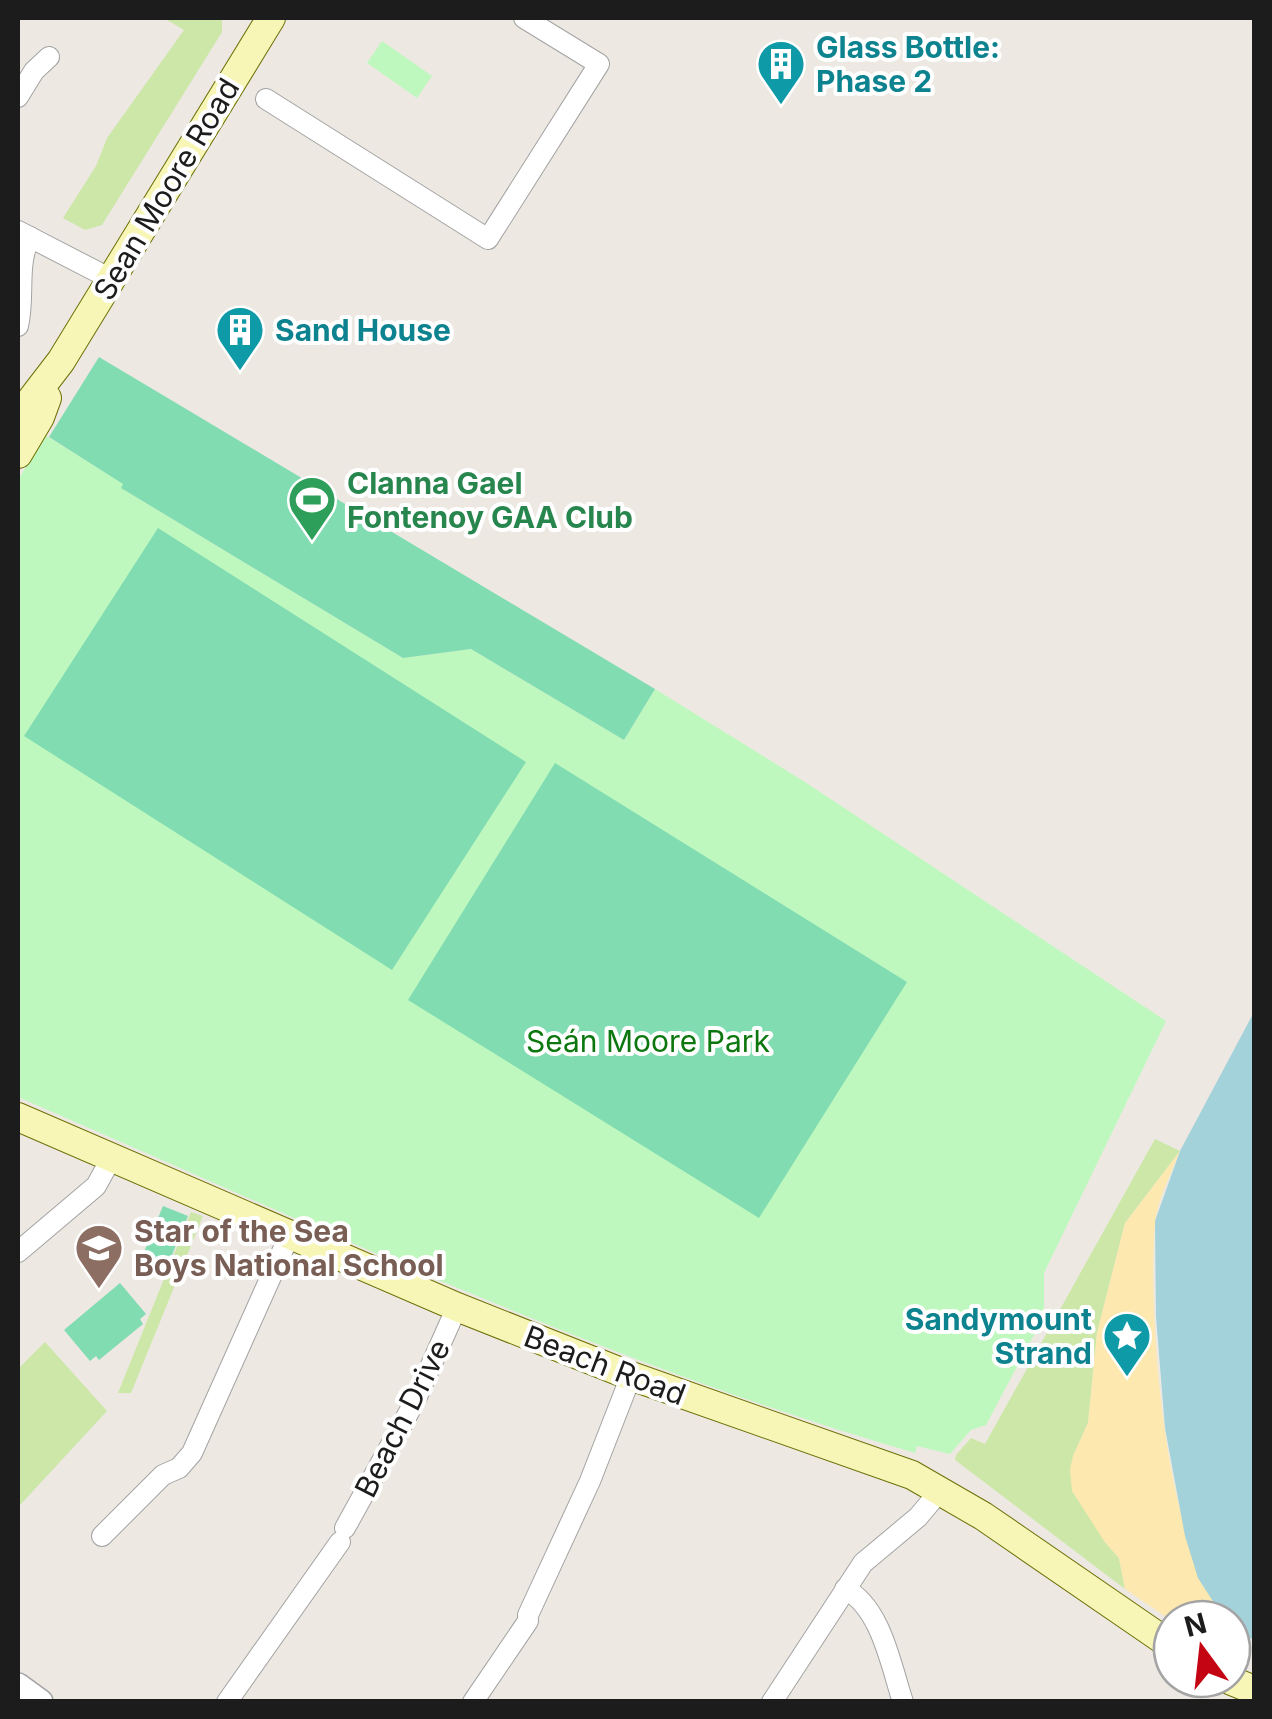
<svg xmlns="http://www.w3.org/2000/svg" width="1272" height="1719" viewBox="0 0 1272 1719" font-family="Inter,sans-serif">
  <rect width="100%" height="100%" fill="#ede9e2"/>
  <g fill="#cce7a8">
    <path d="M164,18h58v14l-120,193 -17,5 -22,-12 33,-52 11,-28 77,-108z"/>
    <path d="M1155,1139l25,12 -55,72 -28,110 -9,90 -15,33 31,85 15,17 6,31 -170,-129 1,-5 15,-17 14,6z"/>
    <path d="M191,1212l12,4 -72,177h-13z"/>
    <path d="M45,1342l62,69 -87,94 -2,-3v-133z"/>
  </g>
  <path fill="#fde8b0" d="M1180,1151c-9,23 -23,49 -25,73 -8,89 10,332 74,395l-57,2 -47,-32 -6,-31 -15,-17 -32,-50 -2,-22 3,-13 15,-33 9,-90 28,-110z"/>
  <g fill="#bff8bf">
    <path d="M382,41l50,35 -15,22 -50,-35z"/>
    <path d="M45,435l79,49 -2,4 4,3 277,167 68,-9 153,91 31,-51 150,93 361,239 -122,252v43l-58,109 -15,5 -21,24 -33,-8 -2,7c-310,-90 -602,-228 -897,-356v-617z"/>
  </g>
  <g fill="#81dcb2">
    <path d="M99,357l556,332 -31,51 -153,-91 -68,9 -277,-167 -5,-3 2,-4 -74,-47z"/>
    <path d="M158,528l368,234 -134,208 -368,-234z"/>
    <path d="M555,763l352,219 -148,236 -351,-218z"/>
    <path d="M163,1206l25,10 -26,63 -25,-10z"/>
    <path d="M120,1283l26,31 -6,5 3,5 -44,36 -3,-4 -6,5 -26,-31z"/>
  </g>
  <path fill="#a3d2db" d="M1254,1012v628l-8,-4 -30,-30 -18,-28 -13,-42 -20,-108 -9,-111 -1,-96 25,-70z"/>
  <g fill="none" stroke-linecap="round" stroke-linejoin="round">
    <g stroke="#a3a3a3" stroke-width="22">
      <g id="minor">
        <path d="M18,97l16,-26 15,-14"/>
        <path d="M266,99l222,140 111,-175 -75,-46"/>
        <path d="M18,231l93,48"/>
        <path d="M18,326c7,-29 -2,-61 12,-89"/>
        <path d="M18,1252l78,-66 16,-29"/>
        <path d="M345,1528l70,-127 42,-94"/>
        <path d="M102,1536l61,-61 16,-7 13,-15 98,-219"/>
        <path d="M845,1589c36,18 46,77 58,113"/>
        <path d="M528,1615l62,-134 41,-105"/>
        <path d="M227,1702l113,-160"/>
        <path d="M473,1702l55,-81"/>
        <path d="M772,1702l91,-139 55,-46 21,-25"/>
      </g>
    </g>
    <g stroke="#a3a3a3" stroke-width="28">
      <path id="tertiary" d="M18,1686l22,16"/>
    </g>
    <g stroke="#6c7007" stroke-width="30">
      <g id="secondary">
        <path d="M18,417l43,-56 210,-343"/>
        <path d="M18,454l22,-37 7,-19"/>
        <path d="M18,1117l439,190 174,69 281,99 71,41 189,130"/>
        <path d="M1227,1679l27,11"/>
      </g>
    </g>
    <use href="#minor" stroke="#fff" stroke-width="20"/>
    <use href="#tertiary" stroke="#fff" stroke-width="25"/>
    <use href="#secondary" stroke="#f8f6b6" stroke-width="28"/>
  </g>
  <defs>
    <g id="building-pin" transform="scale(2.5)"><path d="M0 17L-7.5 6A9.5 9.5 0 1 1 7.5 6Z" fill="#0f9aa8" stroke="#fff"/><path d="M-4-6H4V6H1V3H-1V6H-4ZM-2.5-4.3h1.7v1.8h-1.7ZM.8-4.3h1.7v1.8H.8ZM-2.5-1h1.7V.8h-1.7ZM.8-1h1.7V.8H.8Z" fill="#fff"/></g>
    <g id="stadium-pin" transform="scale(2.5)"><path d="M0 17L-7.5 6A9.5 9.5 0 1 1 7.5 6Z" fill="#2e9e5b" stroke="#fff"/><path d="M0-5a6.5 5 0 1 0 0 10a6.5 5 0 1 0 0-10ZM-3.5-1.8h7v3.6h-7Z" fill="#fff"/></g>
    <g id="school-pin" transform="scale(2.5)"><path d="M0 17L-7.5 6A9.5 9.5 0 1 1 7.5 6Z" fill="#8d6e63" stroke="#fff"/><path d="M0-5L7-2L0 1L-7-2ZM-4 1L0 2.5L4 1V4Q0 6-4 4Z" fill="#fff"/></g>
    <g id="sight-pin" transform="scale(2.5)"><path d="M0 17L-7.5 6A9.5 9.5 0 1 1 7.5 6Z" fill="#0f9aa8" stroke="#fff"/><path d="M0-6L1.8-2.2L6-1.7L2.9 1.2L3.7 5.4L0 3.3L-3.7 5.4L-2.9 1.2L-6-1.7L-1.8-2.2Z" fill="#fff"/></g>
  </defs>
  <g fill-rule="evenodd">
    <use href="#building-pin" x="781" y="64"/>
    <use href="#building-pin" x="240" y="330"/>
    <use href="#stadium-pin" x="312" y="500"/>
    <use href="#school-pin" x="99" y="1248"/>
    <use href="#sight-pin" x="1127" y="1336"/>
  </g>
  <g text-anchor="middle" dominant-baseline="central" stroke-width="8" stroke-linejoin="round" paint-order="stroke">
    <g font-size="30" font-weight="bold" fill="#0d838f" stroke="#fff" text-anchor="start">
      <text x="816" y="47">Glass Bottle:<tspan x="816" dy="34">Phase 2</tspan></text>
      <text x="275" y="330">Sand House</text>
      <text x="1092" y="1319" text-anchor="end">Sandymount<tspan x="1092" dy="34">Strand</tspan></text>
    </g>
    <g font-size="30" fill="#1c1c1c" stroke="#fff">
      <text transform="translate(166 189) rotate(-59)">Sean Moore Road</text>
      <text transform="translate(605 1365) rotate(21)">Beach Road</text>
      <text transform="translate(402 1418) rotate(-63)">Beach Drive</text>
    </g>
    <g font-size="30" font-weight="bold" fill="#27864d" stroke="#fff" text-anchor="start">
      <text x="347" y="483">Clanna Gael<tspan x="347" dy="34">Fontenoy GAA Club</tspan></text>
    </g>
    <g font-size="30" fill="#0d770f" stroke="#fff">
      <text x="648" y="1041">Seán Moore Park</text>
    </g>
    <g font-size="30" font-weight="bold" fill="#785e54" stroke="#fff" text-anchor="start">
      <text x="134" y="1231">Star of the Sea<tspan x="134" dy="34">Boys National School</tspan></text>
    </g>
  </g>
  <rect width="1272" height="1719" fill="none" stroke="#1c1c1c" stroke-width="40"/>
  <g transform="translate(1202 1649) rotate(345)"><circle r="48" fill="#ffffff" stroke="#a4a4a4" stroke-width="2.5"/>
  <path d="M0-8L18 38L0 25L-18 38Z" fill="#c40412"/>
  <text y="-15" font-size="28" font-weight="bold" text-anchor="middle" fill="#1c1c1c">N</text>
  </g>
</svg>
